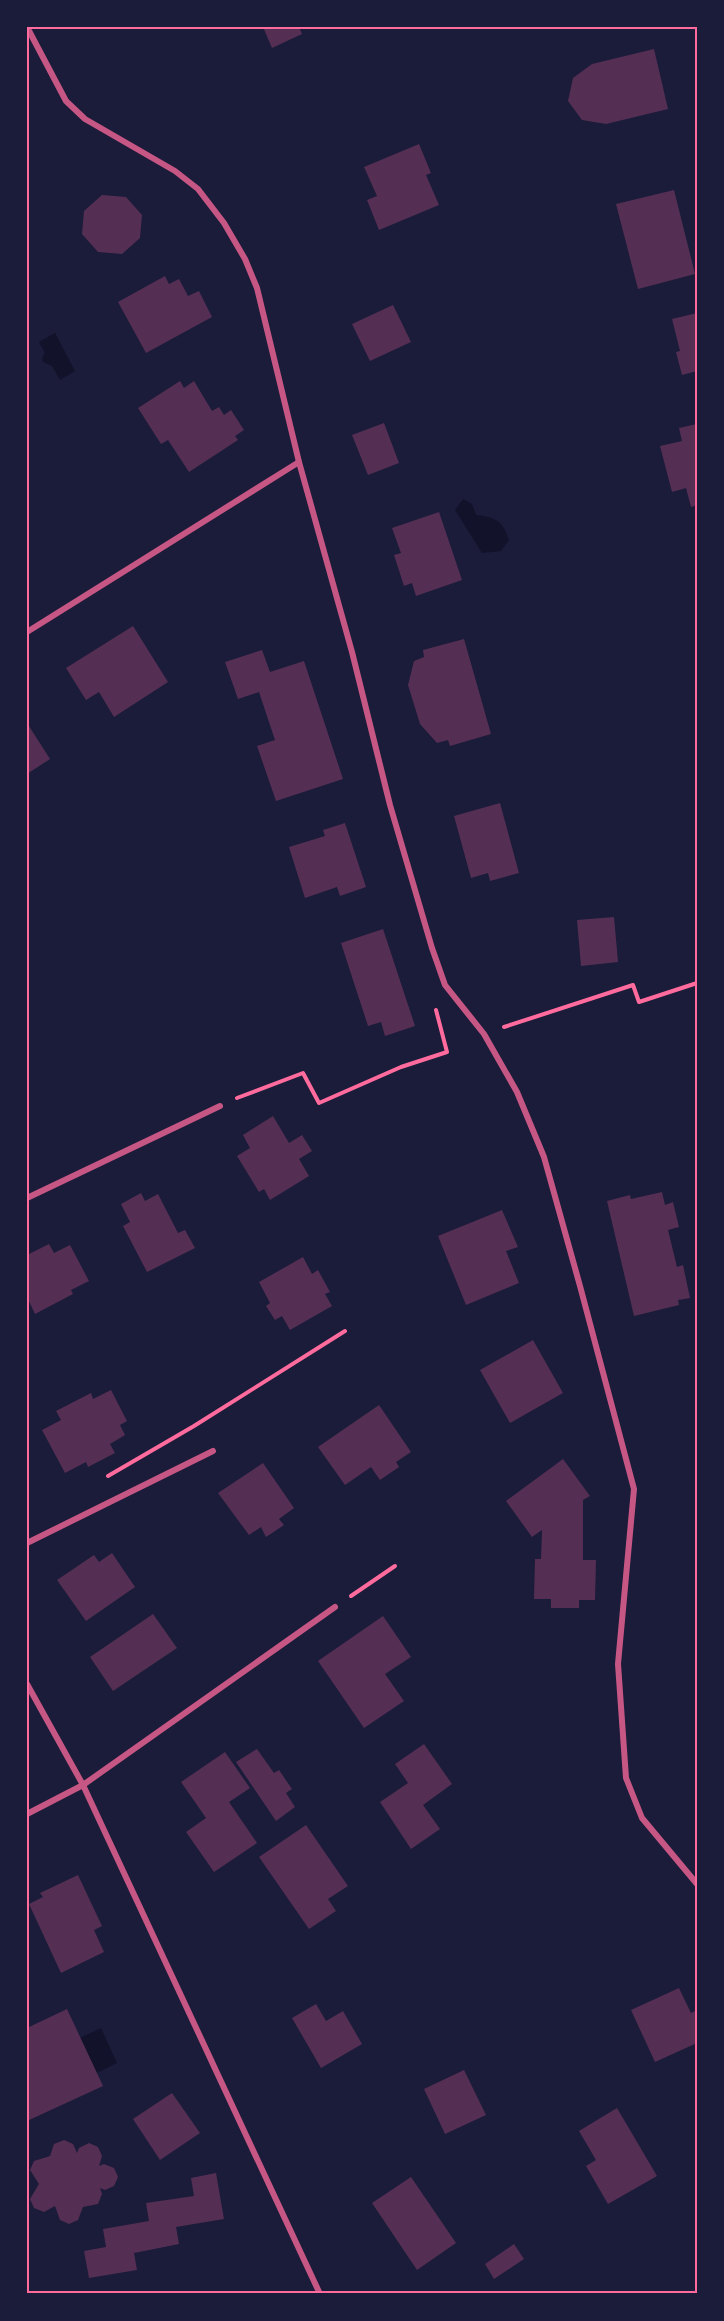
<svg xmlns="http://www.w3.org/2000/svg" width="724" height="2321" viewBox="0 0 724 2321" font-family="Helvetica,sans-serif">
  <rect width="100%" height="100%" fill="#1b1b3a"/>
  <g fill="#12122b">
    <path d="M55,333l20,38 -15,9 -8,-14 -9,-4 -1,-4 3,-5 -6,-11z"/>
    <path d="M463,499l9,5 4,11c21,3 26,5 33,25l-8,11 -19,2 -27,-43z"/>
    <path d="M101,2028l16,35 -20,10 -17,-35z"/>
  </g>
  <g fill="#542f53">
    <path d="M263,27h36l3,7 -30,14z"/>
    <path d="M654,49l14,60 -62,15 -24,-4 -14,-19 5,-23 19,-14z"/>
    <path d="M419,144l12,29 -5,2 13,30 -60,25 -12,-30 10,-4 -13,-29z"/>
    <path d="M674,190l21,84 -57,15 -22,-85z"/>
    <path d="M102,195l24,2 16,18 -2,23 -18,16 -24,-2 -16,-18 2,-23z"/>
    <path d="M165,276l4,8 10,-5 9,17 11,-5 13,26 -66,36 -28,-51z"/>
    <path d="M393,305l18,37 -41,19 -18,-37z"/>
    <path d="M697,313v58l-15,4 -6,-23 4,-1 -8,-32z"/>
    <path d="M180,381l4,7 10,-7 18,30 7,-4 5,8 7,-5 13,20 -9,6 3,4 -49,32 -21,-32 -7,4 -23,-36z"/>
    <path d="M384,423l15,40 -31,12 -16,-40z"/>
    <path d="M697,424v81l-6,2 -5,-19 -14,4 -12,-46 22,-5 -3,-13z"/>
    <path d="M439,512l23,68 -46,16 -4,-13 -8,3 -10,-31 7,-2 -9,-25z"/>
    <path d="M133,626l35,56 -54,35 -15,-25 -13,8 -20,-32z"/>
    <path d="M464,639l27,95 -41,12 -2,-6 -11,3 -17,-19 -12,-39 6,-24 10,-4 -1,-7z"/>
    <path d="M262,650l8,22 34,-11 39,118 -67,22 -19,-55 18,-6 -16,-48 -21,7 -13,-37z"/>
    <path d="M27,723l23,36 -23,15z"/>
    <path d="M500,803l19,70 -29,8 -2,-8 -17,5 -17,-62z"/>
    <path d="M345,823l21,64 -26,9 -3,-9 -32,11 -16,-51 36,-11 -2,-6z"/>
    <path d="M614,917l4,45 -37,4 -4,-46z"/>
    <path d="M383,929l32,97 -30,10 -4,-14 -13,4 -27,-83z"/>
    <path d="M273,1116l16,27 13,-8 10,16 -13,8 10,17 -39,24 -6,-11 -5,3 -22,-36 13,-8 -7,-13z"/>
    <path d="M662,1192l3,13 8,-3 6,25 -11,3 9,37 6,-2 7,33 -12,2 1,5 -45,11 -27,-115 23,-6 1,4z"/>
    <path d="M141,1193l4,8 13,-7 20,39 7,-3 10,18 -48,24 -24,-46 7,-4 -9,-18z"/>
    <path d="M502,1210l16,37 -12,4 13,32 -53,22 -28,-69z"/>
    <path d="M49,1244l5,9 16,-8 19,36 -18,9 2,4 -38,20 -8,-17v-42z"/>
    <path d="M303,1257l9,17 6,-4 12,22 -5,2 7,12 -42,24 -8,-14 -7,4 -9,-14 4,-3 -11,-21z"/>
    <path d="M533,1340l30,53 -53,30 -30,-53z"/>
    <path d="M111,1390l16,31 -7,4 5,10 -15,9 5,9 -27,14 -2,-5 -21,11 -23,-43 19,-10 -5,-9 35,-18 2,6z"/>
    <path d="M379,1405l32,47 -15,10 3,5 -19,13 -9,-13 -26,18 -27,-38z"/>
    <path d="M563,1459l27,37 -7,4v60h13l-1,40h-16v8h-28v-9h-17l1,-40h6l1,-29 -10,7 -26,-36z"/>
    <path d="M263,1463l31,45 -15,11 5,6 -18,12 -5,-10 -12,8 -31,-42z"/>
    <path d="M112,1553l23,34 -49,34 -29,-41 37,-25 5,7z"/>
    <path d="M153,1614l24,34 -64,43 -23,-34z"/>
    <path d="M383,1616l28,41 -26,17 19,27 -40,27 -46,-67z"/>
    <path d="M424,1744l28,40 -29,21 17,24 -29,20 -31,-47 28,-19 -13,-19z"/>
    <path d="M257,1749l17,24 5,-3 13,19 -6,4 9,14 -19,14 -40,-59z"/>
    <path d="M225,1752l25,36 -21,14 28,41 -43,29 -28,-40 20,-14 -25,-36z"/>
    <path d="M306,1825l42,61 -20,13 8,12 -27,18 -50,-72z"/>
    <path d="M78,1875l24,51 -8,4 10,22 -43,21 -32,-69 14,-7 -3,-4z"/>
    <path d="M679,1988l12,25 6,-3v33l-42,19 -24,-52z"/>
    <path d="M316,2004l10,17 17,-10 19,33 -41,24 -29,-50z"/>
    <path d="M67,2009l36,77 -76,35v-93z"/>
    <path d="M464,2070l22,45 -41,19 -21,-45z"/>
    <path d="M172,2093l28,40 -40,27 -27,-41z"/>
    <path d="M617,2108l40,68 -49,28 -22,-38 10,-6 -17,-29z"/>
    <path d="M64,2140l9,4 4,9 2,-5 10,-5 9,4 4,9 -3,10 5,-2 10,4 4,9 -4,9 -9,4 -5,-2 2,6 -4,10 -15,3 -5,13 -9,4 -9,-4 -5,-14 -11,6 -10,-4 -4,-9 9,-15 -9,-14 4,-9 16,-5 4,-12z"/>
    <path d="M216,2173l8,46 -48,8 3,17 -45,9 3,17 -48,8 -5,-27 22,-4 -3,-18 46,-8 -3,-18 48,-7 -3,-18z"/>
    <path d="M411,2177l45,66 -39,27 -45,-67z"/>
    <path d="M514,2244l10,15 -30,20 -9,-15z"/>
  </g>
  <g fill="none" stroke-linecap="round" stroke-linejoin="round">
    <g stroke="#ff6b9d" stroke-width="4">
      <path d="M504,1027l129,-42 6,17 58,-19"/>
      <path d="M237,1098l66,-25 16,30 82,-36 46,-15 -11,-42"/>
      <path d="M108,1476l86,-50 151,-95"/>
      <path d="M351,1596l44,-30"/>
    </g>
    <g stroke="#c65784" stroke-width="6">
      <path d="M27,27l39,74 19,18 90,52 23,18 26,34 21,36 12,29 42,174 53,190 38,153 42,143 13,37 39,49 33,58 27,65 36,129 54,203 -16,175 8,114 16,40 55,66"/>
      <path d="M27,632l272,-170"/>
      <path d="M27,1198l193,-92"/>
      <path d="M27,1543l186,-92"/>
      <path d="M27,1684l56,101 237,509"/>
      <path d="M27,1814l56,-29 252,-178"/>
    </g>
  </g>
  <rect width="724" height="2321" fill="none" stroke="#1b1b3a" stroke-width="57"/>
  <rect x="28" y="28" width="668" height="2264" fill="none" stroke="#ff6b9d" stroke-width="2"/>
</svg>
